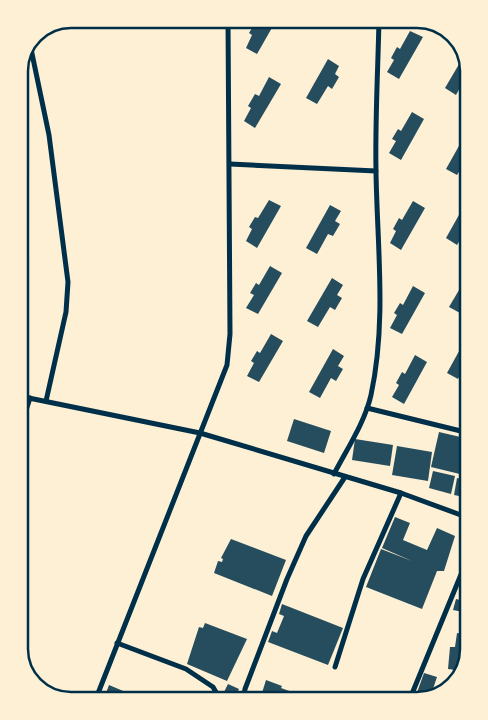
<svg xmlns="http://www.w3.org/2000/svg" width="488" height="720" viewBox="0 0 488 720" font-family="Barlow,sans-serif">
  <rect width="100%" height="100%" fill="#fdf0d5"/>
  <g fill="#264d5e">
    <path d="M262,19h15l-20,35 -11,-6 6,-13 -3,-2 6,-10 3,2z"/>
    <path d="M410,31l13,6 -24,42 -12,-7 7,-12 -3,-2 6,-11 3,2z"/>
    <path d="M465,54l4,22 -2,-1 -11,20 -11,-7z"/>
    <path d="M328,59l11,7 -4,8 4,3 -7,12 -4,-3 -11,18 -11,-6z"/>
    <path d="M269,77l12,7 -26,44 -11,-7 7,-13 -3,-2 7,-12 4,2z"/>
    <path d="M412,112l12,7 -23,41 -12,-7 7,-12 -4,-2 6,-10 3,2z"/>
    <path d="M469,128v28l-12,19 -11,-6z"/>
    <path d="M469,197v29l-12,19 -11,-7z"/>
    <path d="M269,200l12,6 -24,42 -11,-7 6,-12 -3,-2 6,-10 3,1z"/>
    <path d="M413,201l12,7 -24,42 -11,-7 6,-12 -3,-2 6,-11 3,2z"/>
    <path d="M330,205l11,6 -6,10 5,3 -7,12 -5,-2 -11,20 -11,-6z"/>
    <path d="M270,266l12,7 -24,41 -12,-6 8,-13 -4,-2 6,-10 3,2z"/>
    <path d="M469,273v25l-9,15 -11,-6z"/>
    <path d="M332,278l11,7 -6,10 5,3 -7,12 -5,-3 -12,20 -11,-6z"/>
    <path d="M413,286l12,7 -23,41 -12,-6 7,-13 -3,-2 6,-10 3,2z"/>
    <path d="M469,333v26l-11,20 -11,-6z"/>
    <path d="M271,334l12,7 -24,41 -12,-6 7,-13 -3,-2 6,-10 3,2z"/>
    <path d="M333,349l11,7 -6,10 5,3 -7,12 -5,-3 -11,20 -11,-6z"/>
    <path d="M415,355l12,7 -23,42 -12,-7 7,-12 -3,-2 6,-11 3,2z"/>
    <path d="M294,419l37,12 -7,22 -37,-12z"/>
    <path d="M439,432l30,7 -1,37 -37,-9z"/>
    <path d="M355,439l38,6 -3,21 -38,-6z"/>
    <path d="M397,446l35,6 -4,29 -36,-6z"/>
    <path d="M433,471l22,5 -4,18 -22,-6z"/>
    <path d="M457,478l12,3v17l-15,-3z"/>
    <path d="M395,517l15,6 -7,17 24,10 10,-22 18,8 -11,35h-7l-15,38 -56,-22 15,-38 31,12 -30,-13z"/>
    <path d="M231,539l55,21 -14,36 -58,-23 4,-12 4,1 1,-3 -2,-1z"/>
    <path d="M456,599l13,3 -1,11 -15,-3z"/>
    <path d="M282,604l61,24 -15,37 -60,-23 4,-11 5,2 7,-17 -5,-2z"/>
    <path d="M205,623l42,16 -20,42 -40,-17 12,-37 4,1z"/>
    <path d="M457,633l12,2v14l-7,26 -3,3h-5l1,-8 -7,-1 2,-22h5z"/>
    <path d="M424,673l13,4 -7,21 -16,3z"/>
    <path d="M266,680l16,6 -1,2 25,9 -1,4h-29l-15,-5z"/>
    <path d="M228,684l11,5 -6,12 -11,-5z"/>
    <path d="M109,685l26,11 1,-4 11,5 -2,4h-42z"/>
  </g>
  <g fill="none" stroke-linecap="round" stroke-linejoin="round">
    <g stroke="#003049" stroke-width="5">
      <path d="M30,44l19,91 19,147 -2,30 -20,89"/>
      <path d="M230,164l146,7"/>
      <path d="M19,396l181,37 201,60 68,25"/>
      <path d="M367,408l102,25"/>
      <path d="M19,432l11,-34"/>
      <path d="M334,474c13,-25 31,-52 37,-79 16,-74 6,-150 5,-224 -1,-51 2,-102 3,-152"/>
      <path d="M117,643l69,26 27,18 8,14"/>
      <path d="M335,667l28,-88 38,-86"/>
      <path d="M95,701l132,-336 3,-31 -2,-315"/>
      <path d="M243,701l2,-12 42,-110 19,-43 39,-59"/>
      <path d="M409,701l60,-146"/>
    </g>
  </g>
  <path d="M0 0H488V720H0ZM71 28H417A43 43 0 0 1 460 71V649A43 43 0 0 1 417 692H71A43 43 0 0 1 28 649V71A43 43 0 0 1 71 28Z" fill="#fdf0d5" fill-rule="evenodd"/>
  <path fill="none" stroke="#003049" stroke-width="2.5" d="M71 28H417A43 43 0 0 1 460 71V649A43 43 0 0 1 417 692H71A43 43 0 0 1 28 649V71A43 43 0 0 1 71 28Z"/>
</svg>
